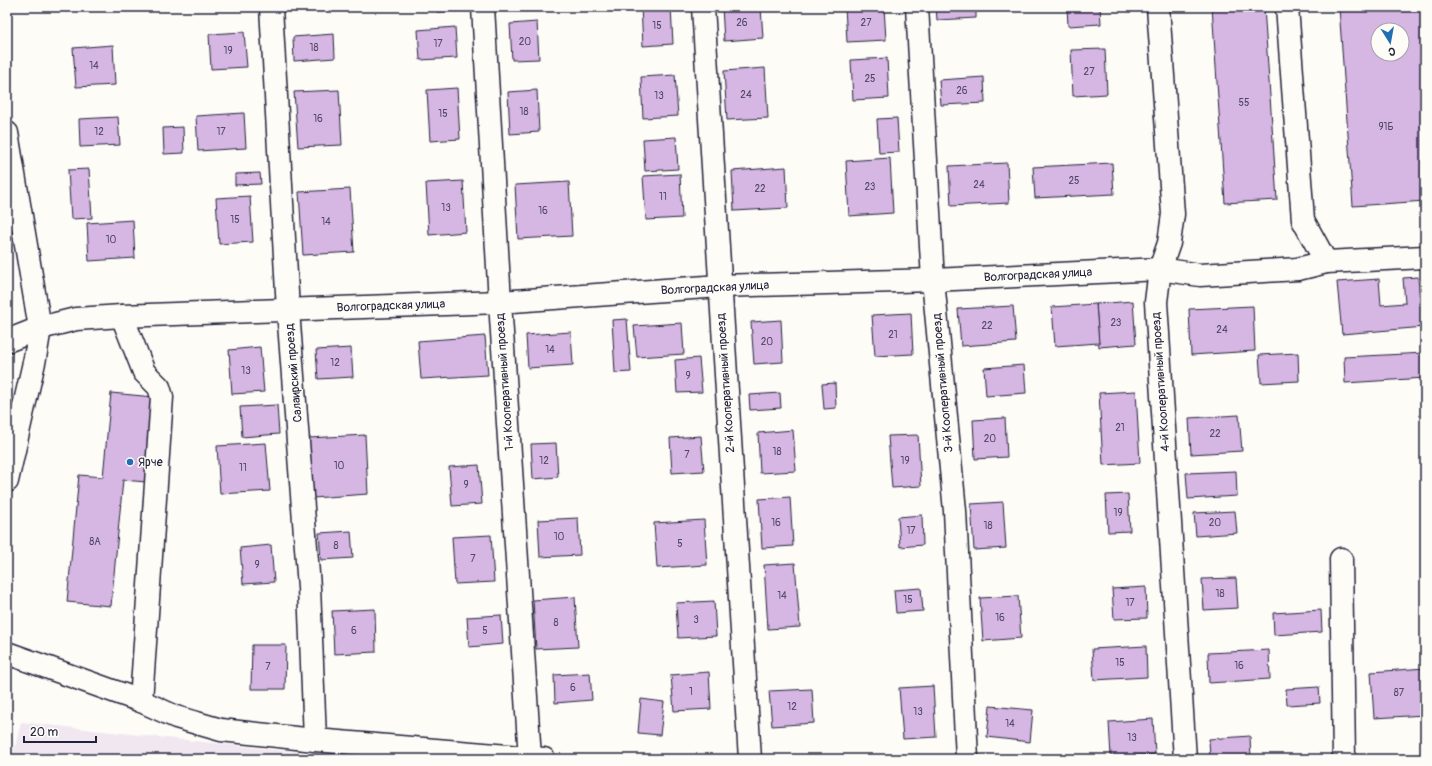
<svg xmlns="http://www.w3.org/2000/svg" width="1432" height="766" viewBox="0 0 1432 766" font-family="Pangolin,sans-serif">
  <rect width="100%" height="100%" fill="#fdfcf7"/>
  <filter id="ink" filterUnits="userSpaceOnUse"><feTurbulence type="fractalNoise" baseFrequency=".025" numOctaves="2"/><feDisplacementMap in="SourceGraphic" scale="8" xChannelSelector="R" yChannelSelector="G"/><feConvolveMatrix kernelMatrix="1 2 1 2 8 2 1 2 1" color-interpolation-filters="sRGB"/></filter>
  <g filter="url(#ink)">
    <path fill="#f1e7f1" d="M21,722l339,37h-348z"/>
    <g fill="#d6b6e2" stroke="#22223b" fill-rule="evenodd">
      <path d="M437,7h20v4l-20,1z"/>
      <path d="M501,7h36v1l-35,2z"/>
      <path d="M641,7h30l2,37 -30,2z"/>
      <path d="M722,7h39l2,31 -39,3z"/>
      <path d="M845,7h39l2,33 -39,2z"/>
      <path d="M936,7h40v11l-39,2z"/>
      <path d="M1067,7h33l1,17 -33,2z"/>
      <path d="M1212,7h52l13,193 -52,3z"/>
      <path d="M1339,7h86v194l-72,5zM1378,30h24v24h-24z"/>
      <path d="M537,22l2,37 -27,1 -2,-36z"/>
      <path d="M455,27l2,31 -37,2 -2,-30z"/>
      <path d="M244,32l3,35 -36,2 -2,-35z"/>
      <path d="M334,34l1,24 -41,3 -1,-24z"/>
      <path d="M113,45l2,40 -39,2 -3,-39z"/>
      <path d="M1105,49l2,45 -34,2 -2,-46z"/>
      <path d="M887,58l2,40 -36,2 -2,-40z"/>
      <path d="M765,68l3,50 -41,2 -3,-49z"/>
      <path d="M675,75l3,41 -35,2 -2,-41z"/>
      <path d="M984,77l1,26 -44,2 -2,-25z"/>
      <path d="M457,88l3,51 -30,2 -3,-51z"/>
      <path d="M339,90l3,55 -44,2 -4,-55z"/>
      <path d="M537,90l2,42 -29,2 -2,-42z"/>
      <path d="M244,113l2,35 -48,3 -2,-35z"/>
      <path d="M118,117l2,28 -40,2 -1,-28z"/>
      <path d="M897,118l2,34 -20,1 -2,-34z"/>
      <path d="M183,127l1,26 -20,1 -1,-26z"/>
      <path d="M676,137l2,32 -33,2 -2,-32z"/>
      <path d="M890,158l3,55 -44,3 -3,-55z"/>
      <path d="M1007,163l2,40 -58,3 -2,-40z"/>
      <path d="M1112,163l2,31 -79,4 -2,-31z"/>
      <path d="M786,167l2,41 -54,3 -2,-40z"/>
      <path d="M89,169l3,49 -21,1 -3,-49z"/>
      <path d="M260,173l1,11 -26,1v-11z"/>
      <path d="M680,174l2,44 -36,2 -3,-44z"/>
      <path d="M463,181l3,51 -37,3 -3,-52z"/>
      <path d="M569,182l3,54 -54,3 -3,-54z"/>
      <path d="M350,189l4,63 -51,3 -4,-63z"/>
      <path d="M250,196l3,46 -34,2 -3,-46z"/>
      <path d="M133,220l2,38 -46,3 -2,-38z"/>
      <path d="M1418,277l2,26h5v24l-83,7 -5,-52 42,-3 2,26 24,-2 -2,-25z"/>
      <path d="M1133,301l3,43 -37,3 -3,-43z"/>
      <path d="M1096,304l3,39 -44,3 -3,-39z"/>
      <path d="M1013,306l3,36 -55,4 -3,-37z"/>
      <path d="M1253,306l2,45 -64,4 -2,-46z"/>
      <path d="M911,313l2,41 -38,2 -3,-41z"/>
      <path d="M627,319l4,53 -16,1 -3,-53z"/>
      <path d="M781,320l2,42 -29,2 -3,-42z"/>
      <path d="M682,323l2,31 -47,3 -3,-31z"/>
      <path d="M571,332l2,33 -45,3 -2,-33z"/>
      <path d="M485,336l3,39 -67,4 -3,-38z"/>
      <path d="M260,347l4,45 -32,2 -3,-44z"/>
      <path d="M351,348l2,29 -35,2 -2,-29z"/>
      <path d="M1298,353l1,28 -38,2 -2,-28z"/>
      <path d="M1425,353v25l-80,5 -1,-26z"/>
      <path d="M699,358l3,34 -25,1 -2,-33z"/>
      <path d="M1024,365l2,28 -40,3 -2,-28z"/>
      <path d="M835,383l1,25 -12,1 -2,-25z"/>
      <path d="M1136,391l4,72 -37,2 -4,-72z"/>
      <path d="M111,393l43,4 -8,85 -23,-2 -12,126 -44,-4 12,-127 24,2z"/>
      <path d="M780,393l1,15 -31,2 -1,-15z"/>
      <path d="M277,405l2,29 -37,3 -2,-30z"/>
      <path d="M1239,415l3,36 -51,3 -2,-36z"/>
      <path d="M1005,418l2,39 -32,2 -2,-39z"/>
      <path d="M793,430l3,41 -36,2 -2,-40z"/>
      <path d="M365,435l3,59 -55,4 -4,-60z"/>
      <path d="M918,435l3,51 -29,2 -4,-52z"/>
      <path d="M701,436l3,35 -32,2 -2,-35z"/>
      <path d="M266,443l4,48 -50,3 -3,-48z"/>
      <path d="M556,443l2,34 -25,2 -2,-35z"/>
      <path d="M479,465l3,39 -30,2 -3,-39z"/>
      <path d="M1236,471l1,25 -49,3 -2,-26z"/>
      <path d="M1128,494l2,37 -22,1 -2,-37z"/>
      <path d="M790,497l3,49 -31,2 -3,-49z"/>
      <path d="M1003,502l3,46 -32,2 -3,-46z"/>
      <path d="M1235,511l2,22 -41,3 -2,-23z"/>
      <path d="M922,515l1,30 -23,2 -2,-30z"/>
      <path d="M578,518l2,37 -40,2 -2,-37z"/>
      <path d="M704,520l3,45 -50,3 -3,-45z"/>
      <path d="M351,531l2,27 -32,2 -2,-27z"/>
      <path d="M491,535l3,47 -39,2 -3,-47z"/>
      <path d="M271,545l3,37 -31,2 -3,-36z"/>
      <path d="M795,563l5,64 -32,2 -4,-64z"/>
      <path d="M1236,578l2,30 -34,2 -2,-31z"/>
      <path d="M1146,587l1,31 -33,1 -2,-30z"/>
      <path d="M921,588l2,23 -27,2 -2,-23z"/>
      <path d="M1018,596l3,42 -38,3 -3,-43z"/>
      <path d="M575,597l3,50 -42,2 -3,-49z"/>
      <path d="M714,601l2,35 -38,2 -2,-35z"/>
      <path d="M375,609l1,43 -42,2 -2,-43z"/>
      <path d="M1321,610l1,22 -48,3 -1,-22z"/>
      <path d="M501,615l2,29 -34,3 -2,-30z"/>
      <path d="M252,645h34l-1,44h-34z"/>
      <path d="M1146,646l1,31 -53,3 -2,-31z"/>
      <path d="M1269,650l1,29 -61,4 -1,-30z"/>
      <path d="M1425,668v47l-51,3 -3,-46z"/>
      <path d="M709,672l2,37 -37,2 -3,-36z"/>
      <path d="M590,673l2,27 -37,3 -1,-28z"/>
      <path d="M933,686l3,51 -33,2 -4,-51z"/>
      <path d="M1319,687l1,16 -33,2 -1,-16z"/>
      <path d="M812,689l2,34 -42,3 -3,-35z"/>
      <path d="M641,699l23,3 -4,33 -22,-2z"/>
      <path d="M990,706l43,4 -3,32 -43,-5z"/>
      <path d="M1153,719l2,35 -44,3 -2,-35z"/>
      <path d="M1250,736l1,23h-41l-1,-20z"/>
    </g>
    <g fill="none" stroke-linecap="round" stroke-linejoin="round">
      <g stroke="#22223b" stroke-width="25">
        <g id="minor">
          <path d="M271,7l17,303 21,277 6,153"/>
          <path d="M483,7l17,295 30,456"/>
          <path d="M703,7l47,752"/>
          <path d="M917,7l16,273 22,231 12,248"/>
          <path d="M1158,7l15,207 -4,29 -9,26 -4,33 29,457"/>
          <path d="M1287,7l16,213 23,42"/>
          <path d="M7,133l33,195 -5,30 -28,123"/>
          <path d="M122,316l22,56 15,15 3,10 -21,304"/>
          <path d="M7,341l33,-13 36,-9 46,-3 378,-14 220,-16 213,-6 227,-11 40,6 98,-6 28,-7 99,-5"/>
          <path d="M1341,559l3,200"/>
          <path d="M7,653l134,48 35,16 45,13 94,10 229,19"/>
        </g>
      </g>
      <use href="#minor" stroke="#fdfcf7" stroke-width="22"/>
    </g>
  </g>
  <circle fill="#1f6fb2" stroke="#fdfcf7" stroke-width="1.5" cx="130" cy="462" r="4"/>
  <g text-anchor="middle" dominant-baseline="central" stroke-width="3" stroke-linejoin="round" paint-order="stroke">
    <g font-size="10" fill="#4f4765">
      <text x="742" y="23">26</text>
      <text x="866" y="23">27</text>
      <text x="657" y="26">15</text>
      <text x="525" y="42">20</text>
      <text x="438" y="44">17</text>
      <text x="314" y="48">18</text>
      <text x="228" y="51">19</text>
      <text x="94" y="66">14</text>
      <text x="1089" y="72">27</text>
      <text x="870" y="79">25</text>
      <text x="962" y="91">26</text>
      <text x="746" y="95">24</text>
      <text x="659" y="96">13</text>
      <text x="1244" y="103">55</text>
      <text x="524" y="112">18</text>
      <text x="443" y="114">15</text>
      <text x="318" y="119">16</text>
      <text x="1386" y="127">91Б</text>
      <text x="99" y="132">12</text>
      <text x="221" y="132">17</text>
      <text x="1074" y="181">25</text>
      <text x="979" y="185">24</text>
      <text x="870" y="187">23</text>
      <text x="760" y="189">22</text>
      <text x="663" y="197">11</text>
      <text x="446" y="208">13</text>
      <text x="543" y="211">16</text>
      <text x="235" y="220">15</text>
      <text x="326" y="222">14</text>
      <text x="111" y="240">10</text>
      <text x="1116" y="323">23</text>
      <text x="987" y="326">22</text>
      <text x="1222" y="330">24</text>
      <text x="893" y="335">21</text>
      <text x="767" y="342">20</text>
      <text x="550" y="350">14</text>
      <text x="335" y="363">12</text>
      <text x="246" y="371">13</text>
      <text x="688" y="376">9</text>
      <text x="1120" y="428">21</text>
      <text x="1215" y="434">22</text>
      <text x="990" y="439">20</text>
      <text x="777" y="452">18</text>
      <text x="687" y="455">7</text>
      <text x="544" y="461">12</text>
      <text x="905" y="461">19</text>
      <text x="339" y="466">10</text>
      <text x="243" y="468">11</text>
      <text x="466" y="485">9</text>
      <text x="1118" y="513">19</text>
      <text x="776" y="523">16</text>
      <text x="1215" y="523">20</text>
      <text x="988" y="526">18</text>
      <text x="911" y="531">17</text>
      <text x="559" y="537">10</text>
      <text x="95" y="542">8А</text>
      <text x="680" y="544">5</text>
      <text x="336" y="546">8</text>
      <text x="473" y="559">7</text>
      <text x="257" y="565">9</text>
      <text x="1220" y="594">18</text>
      <text x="782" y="596">14</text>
      <text x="908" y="600">15</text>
      <text x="1130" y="603">17</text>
      <text x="1000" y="618">16</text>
      <text x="696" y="620">3</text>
      <text x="556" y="623">8</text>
      <text x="354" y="631">6</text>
      <text x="485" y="631">5</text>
      <text x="1120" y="663">15</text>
      <text x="1239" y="666">16</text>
      <text x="268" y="667">7</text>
      <text x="573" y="688">6</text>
      <text x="691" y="692">1</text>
      <text x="1399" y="693">87</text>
      <text x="792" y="707">12</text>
      <text x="918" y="712">13</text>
      <text x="1010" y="724">14</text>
      <text x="1132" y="738">13</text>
    </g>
    <g font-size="12" fill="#22223b" stroke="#fdfcf7">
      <text transform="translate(1038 275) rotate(-3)">Волгоградская улица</text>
      <text transform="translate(715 288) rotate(-3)">Волгоградская улица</text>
      <text transform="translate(391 306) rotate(-2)">Волгоградская улица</text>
      <text transform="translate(294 373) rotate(-95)">Салаирский проезд</text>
      <text transform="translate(505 382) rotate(-94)">1-й Кооперативный проезд</text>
      <text transform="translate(1161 382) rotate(-94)">4-й Кооперативный проезд</text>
      <text transform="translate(726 383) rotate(-94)">2-й Кооперативный проезд</text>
      <text transform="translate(943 383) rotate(-95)">3-й Кооперативный проезд</text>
    </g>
    <g font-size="12" fill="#22223b" stroke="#fdfcf7" text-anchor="start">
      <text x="138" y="462">Ярче</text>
    </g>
  </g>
  <rect width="1432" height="766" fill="none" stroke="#fdfcf7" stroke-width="24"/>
  <rect x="12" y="12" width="1408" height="742" fill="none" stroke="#22223b" stroke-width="1.5" filter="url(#ink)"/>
  <g transform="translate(1390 42) rotate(169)"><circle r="19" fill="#fdfcf7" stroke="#a5a5ac"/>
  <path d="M0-3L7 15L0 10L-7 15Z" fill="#1f6fb2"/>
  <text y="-6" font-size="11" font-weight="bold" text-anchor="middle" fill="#22223b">С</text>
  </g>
  <path d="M24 736v6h72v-6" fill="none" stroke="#22223b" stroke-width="2"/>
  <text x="30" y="736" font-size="12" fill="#22223b" stroke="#fdfcf7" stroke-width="3" paint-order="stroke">20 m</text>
</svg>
